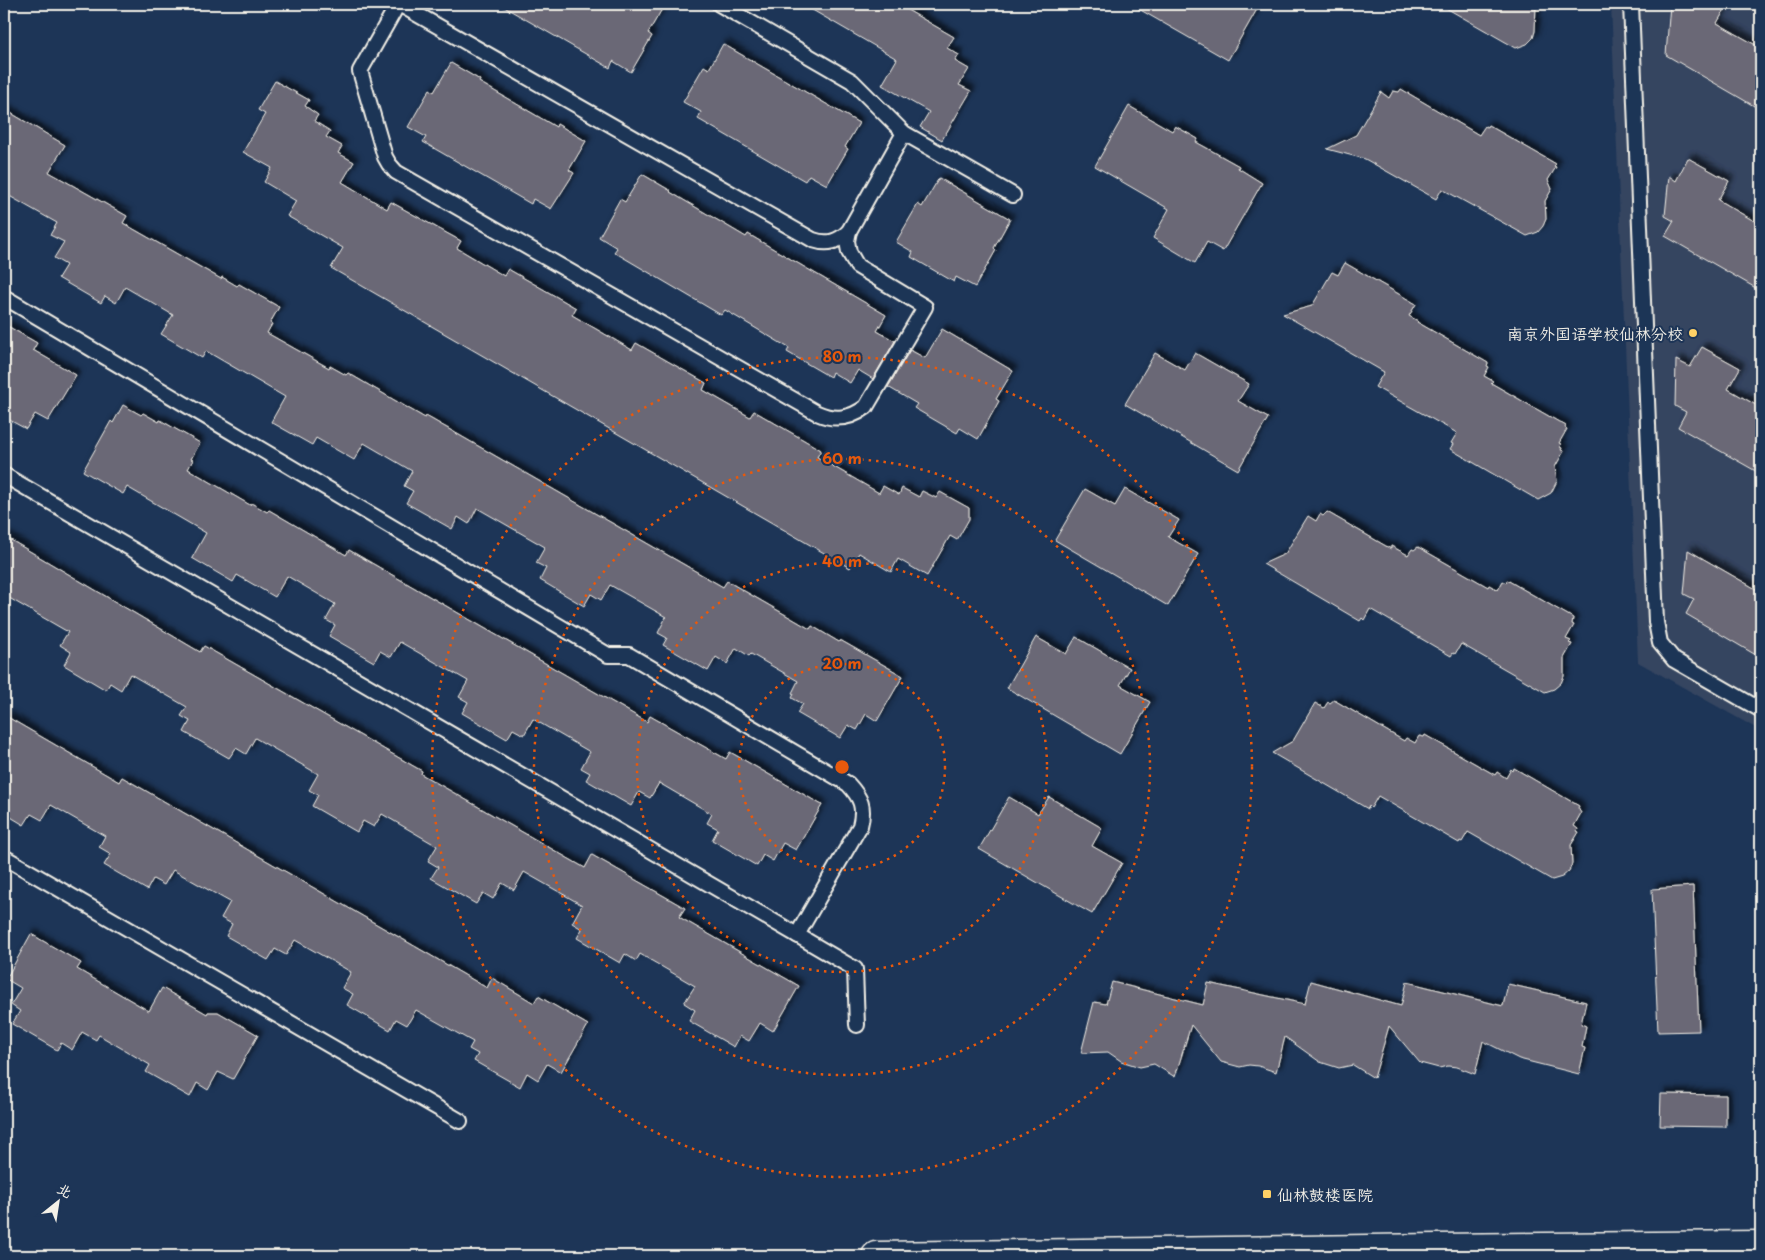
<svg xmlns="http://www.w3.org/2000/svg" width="1765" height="1260" viewBox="0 0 1765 1260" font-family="'Playpen Sans','LXGW WenKai TC',sans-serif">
  <defs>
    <filter id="shadow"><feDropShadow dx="4.5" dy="-4.5" stdDeviation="2.5" flood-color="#0009"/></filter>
  </defs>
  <rect width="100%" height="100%" fill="#1d3557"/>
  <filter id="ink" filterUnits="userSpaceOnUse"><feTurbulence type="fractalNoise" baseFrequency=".02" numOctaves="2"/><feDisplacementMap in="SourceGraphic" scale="10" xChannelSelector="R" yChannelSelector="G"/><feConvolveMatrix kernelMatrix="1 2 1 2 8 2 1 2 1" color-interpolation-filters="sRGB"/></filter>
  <g filter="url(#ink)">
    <path fill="#344460" d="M1611,4h150v727l-123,-69z"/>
    <g fill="#6b6776" stroke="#f4f1e8" filter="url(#shadow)">
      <path d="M499,4h166l-17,29 4,3 -21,36 -18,-11 -3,7z"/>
      <path d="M802,4h95l57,33 -7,11 12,7 -4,6 14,8 -10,16 12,6 -29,49 -22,-13 9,-15 -47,-27 15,-26z"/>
      <path d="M1130,4h130l-32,56z"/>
      <path d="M1439,4h97l-1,27 -2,7 -6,6 -11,4z"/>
      <path d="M1670,4h58l-11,19 44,25v62l-95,-55z"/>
      <path d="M723,44l136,79 -14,24 3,2 -21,36 -18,-10 -4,6 -107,-62 3,-7 -18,-10 21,-36 5,3z"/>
      <path d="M451,63l29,17 -1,2 77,45 1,-3 29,17 -17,29 5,3 -23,36 -18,-10 -2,5 -108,-62 3,-5 -18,-10 22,-38 4,3z"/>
      <path d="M275,81l34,19 -4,6 13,9 -4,6 16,10 -4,6 16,9 -4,7 16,9 -12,20 45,27 4,-7 41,23 29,16 -4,7 47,28 4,-7 68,39 -4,7 60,35 4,-7 70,40 -3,7 47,27 4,-6 67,39 -4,7 62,36 4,-7 16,9 3,-7 17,9 3,-6 14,7 4,-6 29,16v11l-12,21 -7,-4 -23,40 -29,-17 -7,13 -32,-19 -9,15 -519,-300 12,-20 -56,-32 9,-15 -32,-19 8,-14 -29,-16 22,-38 -7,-4z"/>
      <path d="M1401,89l78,46 6,-9 2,1 1,-2 68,39 -2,2 2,1 -8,13 4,9 -7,12 1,18 -3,7 -5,6 -11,4 -85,-47 -6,10 -71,-40 -38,-10 29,-14 25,-43 8,6 4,-7 6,1z"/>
      <path d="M1129,106l43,25 3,-5 23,13 -2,3 43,24 -1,2 24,15 -39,68 -16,-9 -12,21 -42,-25 16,-29 -74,-43z"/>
      <path d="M4,109l61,36 -16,27 78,44 -4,7 98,56 1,-2 15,9 2,-2 40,23 -9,16 2,1 -5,9 62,35 1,-2 16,9 2,-2 77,45 1,-2 297,171 4,-6 83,48 2,-3 27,16 1,-2 63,36 -26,45 -11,-7 -9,16 -9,-5 -8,13 -43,-25 6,-9 -11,-6 2,-4 -2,-1 6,-12 -47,-27 -2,2 -13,-8 -9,16 -11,-7 -8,14 -45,-26 4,-7 -9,-5 8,-16 -56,-32 -9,15 -10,-6 -7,12 -44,-26 6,-12 -10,-5 9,-16 -68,-39 -8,16 -11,-7 -6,12 -46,-26 7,-12 -9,-5 8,-15 -48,-28 -10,17 -38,-22 -4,7 -41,-23 14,-25 -79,-46 -4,7 -41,-24 12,-19 -48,-28 -9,16 -11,-7 -4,7 -43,-25 8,-13 -12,-7 10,-16 -14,-7 7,-12 -53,-30z"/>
      <path d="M1688,158l41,23 -11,19 43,25v66l-96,-55 9,-15 -9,-5 4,-40 7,5z"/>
      <path d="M642,174l29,17 -1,1 76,45 2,-3 138,81 -9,16 18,10 -22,38 -15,-9 -8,13 -18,-11 -2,5 -43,-25 2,-4 -64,-38 -4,5 -107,-63 3,-4 -18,-11 21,-38 5,3z"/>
      <path d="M939,178l71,41 -16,29 2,2 -21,37 -19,-10 -2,5 -43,-25 2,-5 -17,-10 22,-38 4,3z"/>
      <path d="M1345,263l71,41 -7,12 9,5 -1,1 71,41 -1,3 2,1 -5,9 9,5 -2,2 75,43 -1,2 2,1 -8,14 2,1 -1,3 2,1 -1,2 3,1 -9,16 2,14 -6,12 -13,7 -88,-51 3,-5 -2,-1 6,-10 -82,-46 9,-15 -101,-58 29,-8 20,-34 6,3z"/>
      <path d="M4,324l33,19 -4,7 43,25 -28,46 -13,-7 -9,15 -22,-12z"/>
      <path d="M942,329l71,42 -17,28 3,2 -21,38 -18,-11 -3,5 -43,-25 3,-4 -29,-17 22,-37 15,8z"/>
      <path d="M1702,347l38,21 -12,21 33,19v66l-83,-47 8,-15 -11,-6 1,-46 14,7z"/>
      <path d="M1155,353l30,17 10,-17 54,31 -11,17 30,17 -30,52 -113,-66z"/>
      <path d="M123,405l18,10 2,-2 16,9 1,-2 40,23 -9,16 2,1 -5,9 62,36 1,-2 16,9 2,-2 77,45 3,-5 298,172 3,-6 76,43 4,-7 92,53 -26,45 -13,-7 -10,18 -10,-6 -6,11 -45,-26 6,-11 -11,-6 5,-9 -53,-31 -9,15 -11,-6 -8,14 -45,-26 4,-7 -9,-5 9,-16 -57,-33 -9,16 -11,-6 -6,10 -45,-26 6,-11 -9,-5 9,-16 -68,-39 -9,15 -11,-6 -6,11 -45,-26 6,-11 -9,-5 9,-16 -48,-28 -12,21 -38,-22 -4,7 -41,-24 14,-25 -79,-46 -4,7 -40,-23 28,-50 2,2z"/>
      <path d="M1085,489l30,17 10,-17 54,31 -11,17 30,17 -30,52 -113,-66z"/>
      <path d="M1327,512l64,37v-3l17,9 4,-6 2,1 4,-3 70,40 1,-2 9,5 5,-9 3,2 1,-3 66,38 -1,6 2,1 -8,14 5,2 -2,2 3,1 -8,14v18l-3,7 -7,6 -9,3 -84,-48 -6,10 -2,-1 -2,3 -81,-47 -6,11 -2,-2 -2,3 -97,-57 22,-10 23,-38 8,5 4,-7 3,2z"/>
      <path d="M4,536l196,116 4,-6 218,125 -1,3 164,94 7,-13 93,53 -6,9 120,69 -26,45 -13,-8 -11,18 -9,-5 -6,11 -45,-26 6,-11 -11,-7 11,-17 -55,-32 -4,7 -11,-7 -5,9 -43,-25 5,-9 -10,-6 10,-18 -58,-33 -10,18 -12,-7 -9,16 -10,-6 -7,11 -45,-26 7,-11 -10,-6 9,-15 -55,-32 -8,13 -11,-6 -6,11 -45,-26 6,-11 -9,-5 9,-16 -63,-36 -9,16 -10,-6 -7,10 -45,-26 6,-11 -9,-5 6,-9 -57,-33 -9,16 -11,-7 -4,7 -42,-25 7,-13 -11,-7 8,-13 -64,-37z"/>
      <path d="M1688,550l73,42v66l-75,-44 8,-15 -10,-5z"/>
      <path d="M1036,637l30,17 10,-17 54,31 -10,17 30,17 -30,52 -113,-66z"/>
      <path d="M1334,700l70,41 2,-3 9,5 4,-7 5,1 1,-2 70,40 2,-3 9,6 5,-9 2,2 1,-3 65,38 -1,2 3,5 -7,13 4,3 -1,2 2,1 -8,13 1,19 -3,7 -7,6 -10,3 -84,-48 -6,10 -2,-1 -1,2 -81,-47 -7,12 -2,-2 -1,3 -96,-56 21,-12 22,-38 9,5 4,-6 2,1z"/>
      <path d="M4,715l115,67 3,-5 365,211 5,-10 42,25 4,-7 50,29 -27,47 -14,-8 -9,16 -11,-7 -7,14 -46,-26 4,-7 -9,-5 4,-7 -57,-32 -9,15 -11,-6 -6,11 -43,-25 6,-11 -11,-6 9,-16 -56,-32 -9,15 -11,-6 -7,11 -42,-24 6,-12 -11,-6 9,-16 -57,-32 -9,15 -11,-6 -6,11 -43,-25 7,-11 -12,-7 6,-11 -54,-31 -9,15 -11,-6 -7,11 -20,-12z"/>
      <path d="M1009,797l29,17 11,-17 53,31 -10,18 30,17 -30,51 -113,-65z"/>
      <path d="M1693,886l6,145 -41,1 -6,-143z"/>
      <path d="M31,934l50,29 -4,6 72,42 13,-23 45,26 1,-2h10l40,23 -25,44 -15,-7 -10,18 -11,-7 -7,14 -44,-25 4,-7 -51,-30 -3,5 -14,-8 -10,18 -11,-7 -4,7 -45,-26 8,-13 -9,-6 10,-17 -15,-9z"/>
      <path d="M1311,981l90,25 6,-24 96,24 5,-22 78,18 -5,22 5,2 -4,21 3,1 -6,26 -60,-15 -36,-18 -8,33 -18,-7 -9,-1 -9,2 -19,-5 -31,-37 -15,52 -21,-13 -14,3 -19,-6 -35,-25 -9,35 -18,-6 -9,-1 -9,2 -19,-5 -30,-37 -16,52 -21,-13 -14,3 -19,-6 -13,-9 -27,1 13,-51 12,2 6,-22 91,23 5,-22 97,21z"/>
      <path d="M1661,1094l65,1v32l-66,-1z"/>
    </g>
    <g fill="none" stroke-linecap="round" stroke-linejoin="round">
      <g stroke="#f4f1e8" stroke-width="18">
        <g id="lane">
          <path d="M398,4l-38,67 25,86 4,7 7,8 421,241c18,8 33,6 49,-6l59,-100 -68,-41 -8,-14 -2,-11 2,-10"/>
          <path d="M399,4l414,236c15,5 25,2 36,-9l55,-98"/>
          <path d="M719,4l133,77 52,52 109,62"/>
          <path d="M1631,4l25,618 4,21 14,17 87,50"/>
          <path d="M4,297l604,358h21l219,129c13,14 17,23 12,42l-63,109 -793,-460"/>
          <path d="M4,857l456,264"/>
          <path d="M797,935l58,34 2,56"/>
        </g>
      </g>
      <g stroke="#f4f1e8" stroke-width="31">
        <path id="secondary" d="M876,1256l561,-8 324,-3"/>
      </g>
      <use href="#lane" stroke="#1d3557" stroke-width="14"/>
      <use href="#secondary" stroke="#1d3557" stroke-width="28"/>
    </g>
  </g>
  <g fill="none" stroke="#e8590c" stroke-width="2.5" stroke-dasharray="2.5 5">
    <circle cx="842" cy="767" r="103"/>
    <circle cx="842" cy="767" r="205"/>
    <circle cx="842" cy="767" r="308"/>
    <circle cx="842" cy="767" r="410"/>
  </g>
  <g fill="#ffd166" stroke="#1d3557" stroke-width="2">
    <circle cx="1693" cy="333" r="5"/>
    <rect x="1262" y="1189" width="10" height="10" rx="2.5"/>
  </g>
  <g text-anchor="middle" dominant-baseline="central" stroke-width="4" stroke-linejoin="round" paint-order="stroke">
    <g font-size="16" fill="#f4f1e8" stroke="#1d3557" text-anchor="end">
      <text x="1683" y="333">南京外国语学校仙林分校</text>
      <text x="1277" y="1194" text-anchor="start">仙林鼓楼医院</text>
    </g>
  </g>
  <circle cx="842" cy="767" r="8" fill="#e8590c" stroke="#1d3557" stroke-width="2.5"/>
  <g font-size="15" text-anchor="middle" font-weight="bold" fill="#e8590c" stroke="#1d3557" stroke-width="4" stroke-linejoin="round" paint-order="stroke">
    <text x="842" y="362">80 m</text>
    <text x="842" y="464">60 m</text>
    <text x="842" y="567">40 m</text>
    <text x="842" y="669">20 m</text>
  </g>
  <rect width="1765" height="1260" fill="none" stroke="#1d3557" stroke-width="20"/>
  <rect x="10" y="10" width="1745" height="1240" fill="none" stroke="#f4f1e8" stroke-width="2" filter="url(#ink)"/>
  <g transform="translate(58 1202) rotate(30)" stroke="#1d3557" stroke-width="4" paint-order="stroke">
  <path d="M0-4L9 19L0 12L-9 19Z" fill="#f4f1e8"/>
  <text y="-8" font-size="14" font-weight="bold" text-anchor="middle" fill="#f4f1e8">北</text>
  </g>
</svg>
